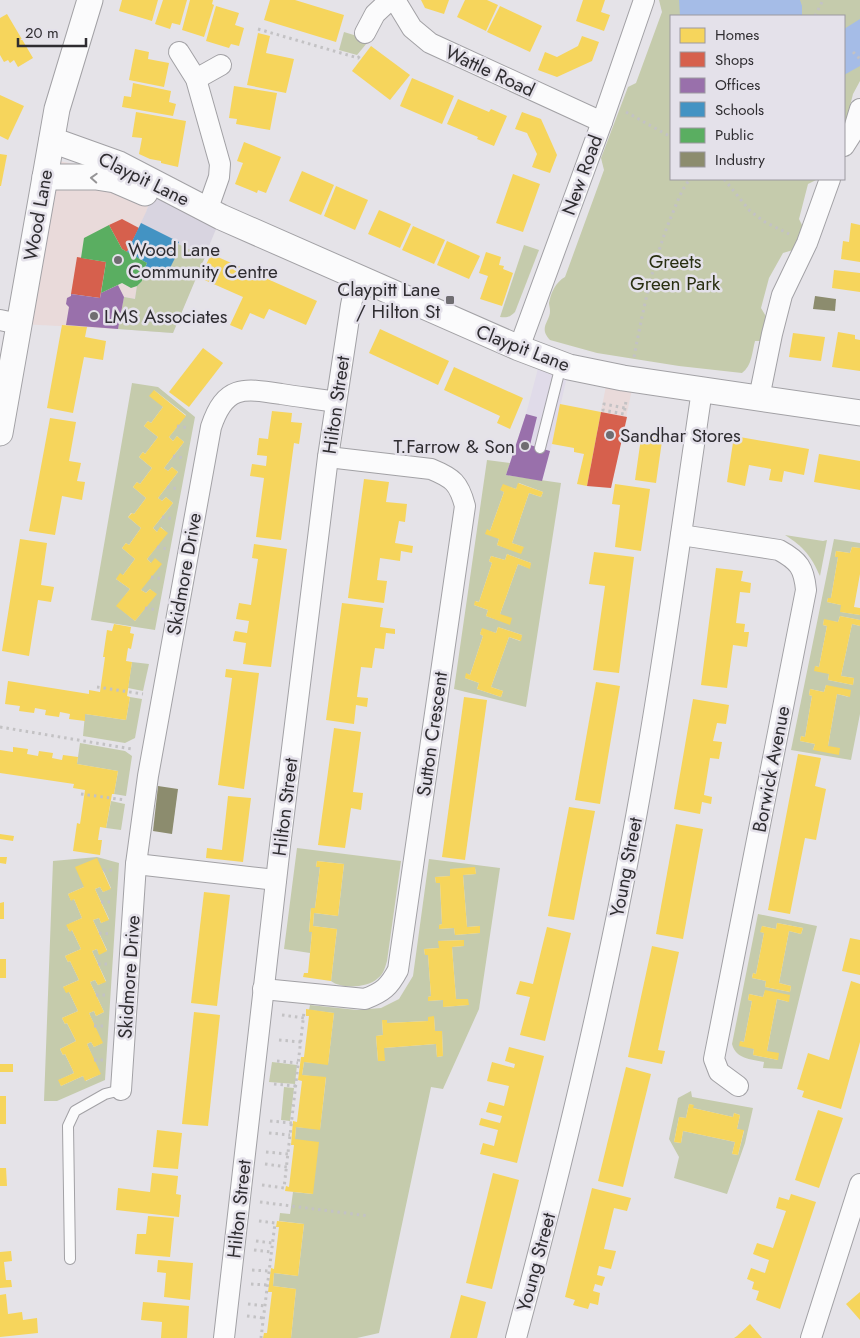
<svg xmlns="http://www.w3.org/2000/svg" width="860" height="1338" viewBox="0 0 860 1338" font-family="Jost,sans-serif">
  <rect width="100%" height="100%" fill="#e5e3e8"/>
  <g fill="#e9dada">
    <path d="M48,159l69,13 38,16 -9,24 1,51 -5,11v7l-5,5 -2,13 -11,-2 -6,32 -99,-5z"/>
    <path d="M608,375l26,5 -23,108 -24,-2z"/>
  </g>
  <path fill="#e0dbe9" d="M541,357l28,10 -17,77 -10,37 -36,-6 20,-61z"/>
  <path fill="#d8d4e0" d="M155,188l66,29 -48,116 -55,-4 6,-32 11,2 2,-13 5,-5v-7l5,-11 -20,-11 19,-40z"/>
  <g fill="#c5cbac" fill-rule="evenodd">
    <path d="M659,0h201v81l-7,13 -7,28 -2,1v-107h-173v163h147l-10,5 -9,35 4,8 -10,23 -10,3 -14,25 -8,30 6,10 -6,23h-6c-3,11 -3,25 -13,32l-63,-7 -82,-13 -47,-13c-12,-13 0,-18 0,-29 0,-3 -1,-6 -1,-8 2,-11 7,-21 16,-26l39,-107 -3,-12 27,-71 8,-4 26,-71z"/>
    <path d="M344,32l13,4 10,7 -10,12 -18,-5z"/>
    <path d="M178,244l27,13 -32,76 -55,-4 6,-32 11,2 2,-13 5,-5v-7l3,-6 15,7 7,-1 7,-16 -3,-1z"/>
    <path d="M524,245l15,5 -24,62c-5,5 -8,6 -15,5z"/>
    <path d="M132,383l26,4 37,30 -40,213 -64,-10zM154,390l32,25 -17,22 4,4 4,-5 7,6 -20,26 4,3 4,-4 6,5 -20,26 4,3 4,-4 7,6 -20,25 4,4 4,-5 6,6 -20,26 4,4 -10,27 5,3 4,-4 6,5 -21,27 -18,-15 13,-17 -14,-10 7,-4 12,-16 -13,-11 4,-5 3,2 12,-17 -13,-11 3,-4 3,1 12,-16 -13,-11 4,-5 3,2 12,-16 -13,-11 4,-5 2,2 13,-17 -14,-11 4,-5 3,2 12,-16z"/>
    <path d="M487,460l23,3 -4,12 55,8 -35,224 -72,-18zM519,483l24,9 -2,5 -12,-4 -17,50 11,4 -2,6 -24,-8 2,-6 -12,-9 3,1 14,-39 -3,-2 2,-5 13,4zM507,554l24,9 -2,5 -11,-4 -18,50 10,10 -24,-8 2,-6 -14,-5 2,-4 3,1 13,-39 -3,-2 2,-5 14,4zM498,627l24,8 -2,6 -11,-4 -18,50 12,4 -2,6 -24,-8 2,-6 -14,-5 2,-4 3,1 13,-39 -3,-2 2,-5 14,4z"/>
    <path d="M785,535l38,6 4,-1 -7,36c-9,-20 -16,-29 -35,-41z"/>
    <path d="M834,539l26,4v5l-8,-1 -2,6 -14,-2 -1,6h3l-7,41h-3l-1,4 14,3v7l19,3v5l-20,-4 -2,6 -14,-2 -1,5 4,1 -8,41 -4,-1 14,8 -1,6 25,5 1,-7 -13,-2 11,-52 8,2v88l-9,46 -60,-10zM826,685l23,12 -12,-3 -9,52 -15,4 2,-6 -15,-3 1,-5 4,1 7,-41 -3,-1 1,-6 14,3z"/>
    <path d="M132,662l17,2 -6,27 -15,-3z"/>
    <path d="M130,697l12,2 -7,39 -10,5 -42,-7 2,-22 41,6z"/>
    <path d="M80,743l45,8 7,5 -6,40 -12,-2 4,-23 -41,-7z"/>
    <path d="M111,801l14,3 -4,26 -15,-2z"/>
    <path d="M297,848l104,13 -14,100c-2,7 -4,14 -10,18 -10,9 -36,10 -46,2l6,-52 -24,-3 1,-13 24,3 6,-52 -27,-3 -1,6h4l-5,41h-4l-2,23 3,1 -2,21 -26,-4z"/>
    <path d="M97,857l22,6 -14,217 -48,21h-13l9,-240zM103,870l8,18 -8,4 -3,-5 -5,2 14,30 -8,4 -2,-5 -6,2 14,30 -8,4 -2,-5 -5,2 14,30 -8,4 -3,-5 -5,2 14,30 -8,4 -2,-5 -5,2 13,30 -8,4 -3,-5 -4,2 13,30 -14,7 -3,-5 -22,10 -2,-6 15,-7 -9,-19 -2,1 -3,-6 16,-8 -9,-18 -2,1 -3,-6 16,-7 -9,-19 -6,-5 16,-7 -9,-19 -2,1 -3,-6 16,-7 -9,-19 -3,1 -2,-6 15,-7 -8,-19 -3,1 -3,-6 16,-7z"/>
    <path d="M429,859l71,9 -21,141 -36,80 -12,-2 -52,246 -22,5h-66l5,-49 -23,-3 1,-13 24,3 6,-52 -25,-3 1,-8 10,1 3,-22 20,2 -18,-55 1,-12 24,2 6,-51 -24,-3 2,-13 24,2 6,-51 -25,-3 1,-5 47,5 24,-2 18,-9 14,-23zM475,868l1,6 -13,1 4,52 13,-1v7l-25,2 -1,-7 -15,1v-4l3,-1 -2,-41h-4l-1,-6 15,-1v-7zM464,940v6l-12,1 4,52h12v6l-25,2v-7l-15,1v-4l3,-1 -3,-41h-3l-1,-6 15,-1v-7zM428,1017h6l1,14h7l1,25 -6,1 -1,-13 -52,4 -6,13 -2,-25 7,-1 -1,-15h5v3l41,-2z"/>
    <path d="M758,914l59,12 -35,143 -19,-1 1,-6c-14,-3 -28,-3 -32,-18zM777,923l26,5 -2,6 -12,-3 -10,52 12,3 -1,6 -25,-5 1,-6 -14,-3 1,-5 3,1 8,-41 -3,-1 1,-6 14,3zM765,991l24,11 -12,-3 -10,52 11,9 -25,-5 1,-6 -14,-8 4,1 8,-41 -4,-1 1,-6 14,3z"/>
    <path d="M272,1062l25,3 -2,19 -26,-2z"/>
    <path d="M284,1087l10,1 -4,33 -9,-1z"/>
    <path d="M691,1091l1,6 61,11 -8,35 -18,51 -53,-16 5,-21 -10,-18 9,-41zM689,1104l4,1v3l40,9 1,-4 6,2 -3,14 7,2 -6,24 -6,-1 3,-12 -52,-11 -2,12 -7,-1 5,-25 7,1z"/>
  </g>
  <g fill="#a5bce7">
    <path d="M679,0h121l2,6v10h-122z"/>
    <path d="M860,19v47l-16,9v-46z"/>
  </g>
  <g fill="#f6d55c">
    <path d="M122,0h36l-6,21 -33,-10z"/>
    <path d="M163,0h24l-7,25 -8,-2 -2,6 -15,-5z"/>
    <path d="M190,0h23l-1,4 2,1 -10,32 -22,-7z"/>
    <path d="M270,0h25l49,15 -8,27 -72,-22z"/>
    <path d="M421,0h28l-5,14 -19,-6z"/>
    <path d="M465,0h22l11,5 -12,26 -29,-14z"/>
    <path d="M583,0h22l-4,12 9,3 -6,16 -28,-10z"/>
    <path d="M216,6l23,7 -4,12 9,3 -5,18 -8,-2 -2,4 -23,-7z"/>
    <path d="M500,6l42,20 -12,26 -43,-20z"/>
    <path d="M7,14l26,44 -15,9 -4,-7 -4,3 -2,-3 -4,2 -4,-7v-37z"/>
    <path d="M258,33l12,3 -4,17 28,6 -8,34 -39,-8z"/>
    <path d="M582,36l17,6 -7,19 -35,16 -19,-7 7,-18 12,5 21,-11z"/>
    <path d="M371,46l39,29 -20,25 -38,-29z"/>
    <path d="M135,49l14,3 -1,7 21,4 -5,24 -35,-7z"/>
    <path d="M412,78l42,18 -12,28 -42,-18z"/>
    <path d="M133,83l38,8 -2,11 7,2 -3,12 -51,-9 2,-11 7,1z"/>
    <path d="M234,86l43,7 -7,37 -34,-6 1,-5 -8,-1z"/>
    <path d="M0,95l24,11 -16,34 -8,-4z"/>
    <path d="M458,99l31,13 2,-3 16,7 -13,30 -17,-7 1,-2 -31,-13z"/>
    <path d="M136,112l50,9 -8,46 -17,-4v-2l-11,-2 -11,-5 3,-16 -10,-1z"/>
    <path d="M522,112l19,7 16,36 -7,18 -18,-6 5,-13 -10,-21 -12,-4z"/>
    <path d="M244,142l37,15 -15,36 -8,-3 -1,3 -22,-9 8,-21 -6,-2z"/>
    <path d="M0,154l7,1 -6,31h-1z"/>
    <path d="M302,171l32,14 -13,30 -32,-14z"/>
    <path d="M513,174l27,10 -17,48 -27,-9z"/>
    <path d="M336,186l32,14 -13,30 -31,-14z"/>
    <path d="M379,210l32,14 -11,24 -32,-14z"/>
    <path d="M851,223l9,2v37l-19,-3 2,-18 6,1z"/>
    <path d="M413,226l32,14 -11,24 -32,-14z"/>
    <path d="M447,241l33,15 -11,23 -32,-14z"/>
    <path d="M486,252l15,5 -2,8 5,1 -1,3 10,4 -11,33 -22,-7 8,-23 -9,-3z"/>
    <path d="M211,254l106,47 -11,24 -37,-16 -5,10 -14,-6 -8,17 -12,-5 13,-28 -43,-19z"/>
    <path d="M834,270l26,3v19l-28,-4z"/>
    <path d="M62,325l25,2 -2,10 21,4 -3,19 -19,-3 -11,56 -26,-5z"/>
    <path d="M380,329l69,32 -11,24 -69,-32z"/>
    <path d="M838,332l17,3v4l5,1v31l-28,-4z"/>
    <path d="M793,333l32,4 -4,24 -32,-4z"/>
    <path d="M203,348l20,15 -34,44 -20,-15z"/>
    <path d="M454,367l69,31 -13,31 -13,-6 3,-7 -56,-26z"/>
    <path d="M154,390l32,26 -17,21 4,4 4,-5 7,6 -20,26 4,3 4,-4 6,5 -20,26 4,3 4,-4 7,6 -20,25 4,4 3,-5 8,6 -21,26 4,4 4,-5 7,6 -21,26 5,3 4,-4 7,5 -22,27 -19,-15 14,-17 -14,-10 4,-6 3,2 12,-16 -13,-11 4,-5 3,2 12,-17 -13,-11 4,-4 2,1 12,-16 -13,-11 4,-5 3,2 12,-16 -13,-11 4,-5 2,2 13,-17 -14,-11 4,-5 3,2 12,-16 -14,-11z"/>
    <path d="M560,404l41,8 -14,74 -10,-2 7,-30 -10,-2v-4l-22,-4z"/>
    <path d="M272,411l20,2 -1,9 11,1 -3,21 -5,-1 -13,97 -25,-3 8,-59 -14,-2 2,-12 14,2 1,-10 -10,-1 2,-17 9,1z"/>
    <path d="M50,418l26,4 -7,39 12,2 -4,18 8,1 -3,18 -20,-4 -7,39 -26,-4z"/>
    <path d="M642,431l21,3 -7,49 -21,-3z"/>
    <path d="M734,436l75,13 -5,26 -20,-4 -2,11 -13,-2 2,-11 -22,-4 -4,21 -18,-4z"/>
    <path d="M819,454l41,7v29l-46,-8z"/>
    <path d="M364,479l25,3 -3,20 21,2 -2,18 -6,-1 -4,22 18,3 -1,7 -11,-2 -1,10 -20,-3 -3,22 10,1 -3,22 -36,-5z"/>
    <path d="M518,483l25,9 -2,5 -12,-4 -17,50 12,4 -3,7 -24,-9 2,-6 -14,-5 2,-5 3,2 14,-39 -4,-2 3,-6 13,5z"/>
    <path d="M615,484l35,5 -9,62 -26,-4 5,-42 -8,-1z"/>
    <path d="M20,539l27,4 -6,42 13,2 -3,15 -13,-2 -9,56 -27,-5z"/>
    <path d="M254,544l33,5 -16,118 -28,-3 3,-21 -13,-2 2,-10 12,2 2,-12 -13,-2 3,-16 12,2 7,-46 -6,-1z"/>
    <path d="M852,547l8,1v26l-6,33 6,1v7l-20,-3 1,-7 -14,-3 1,-4h3l7,-41h-3l1,-6 14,2z"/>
    <path d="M594,552l40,5 -15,116 -26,-3 12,-84 -16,-2z"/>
    <path d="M507,554l24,9 -1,6 -12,-5 -18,50 12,4 -2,7 -24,-9 2,-6 -14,-5 1,-4 4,1 13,-39 -3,-2 2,-5 14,4z"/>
    <path d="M716,568l27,3 -2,10 10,2 -1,10 -10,-1 -4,31 9,1 -1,8h5l-2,15 -14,-2 -6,43 -26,-3z"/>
    <path d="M342,603l41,5 -3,19 15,2v5l-9,-1 -2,16 -9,-1 -3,20 -11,-1 -4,30 11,1 -1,9 -11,-2 -2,19 -28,-4z"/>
    <path d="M840,616l20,4v6l-8,-2 -11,52 13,2 -1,7 -25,-5 1,-6 -15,-3 1,-5 4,1 8,-41 -4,-1 1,-6 14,3z"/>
    <path d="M114,624l17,3 -1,6 4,1 -3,15 -3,-1 -2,13 6,1 -5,34 3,1 -4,23 -41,-6v7l-16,-2 1,-5 -10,-2 -1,5 -14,-2 1,-5 -11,-2 -1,5 -15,-2 1,-5 -15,-2 3,-23 81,13v-4l11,2 5,-35h-2l4,-27 5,1z"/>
    <path d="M498,627l24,8 -1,6 -12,-4 -18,50 12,4 -2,6 -24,-8 2,-6 -14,-5 1,-5 4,2 13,-39 -3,-2 2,-6 14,5z"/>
    <path d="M226,669l33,4 -15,116 -26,-4 14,-107 -7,-1z"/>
    <path d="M596,682l24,4 -20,118 -25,-4z"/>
    <path d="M826,685l25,5 -1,7 -13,-3 -9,52 12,2 -1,7 -26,-5 2,-6 -15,-3 1,-5 4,1 7,-41 -3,-1 1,-6 14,3z"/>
    <path d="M464,697l23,3 -22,160 -23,-3z"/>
    <path d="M693,699l36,6 -3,19 -9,-1 -4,18 9,1 -3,17 -9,-1 -6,37 8,2 -1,7 -9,-2 -2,12 -26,-5z"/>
    <path d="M334,728l27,4 -8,60 10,1 -2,17 -10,-2 -6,40 -27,-3z"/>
    <path d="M13,747l15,2 -1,5 11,2 1,-5 14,2 -1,5 10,2 1,-5 15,2 -1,7 41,7 -4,23h-2l-6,34 -6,-1 -2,13h4l-2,15 -27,-4 4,-28 3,1 5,-34 -12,-2 1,-4 -74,-11v-23l13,2z"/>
    <path d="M798,754l23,4 -6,28 11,3 -10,51 -11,-2 -15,76 -22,-4z"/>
    <path d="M228,796l23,2 -8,64 -37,-4 1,-10 15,2z"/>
    <path d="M569,807l26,4 -21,109 -26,-4z"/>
    <path d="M676,824l27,5 -20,110 -27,-5z"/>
    <path d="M0,834l14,2 -1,5 -13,-2z"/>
    <path d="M0,857h7l-1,7 -6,-1z"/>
    <path d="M97,858l14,31 -8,3 -3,-5 -5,2 14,31 -8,3 -2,-5 -6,2 14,31 -8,4 -2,-6 -5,2 14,31 -8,3 -3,-5 -5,2 14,30 -8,4 -2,-5 -5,2 14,30 -9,4 -3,-5 -4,2 14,30 -16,7 -2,-5 -22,10 -3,-6 16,-7 -9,-19 -2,1 -3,-6 16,-8 -9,-18 -2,1 -3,-6 16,-7 -9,-19 -3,1 -3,-6 16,-7 -9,-19 -2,1 -3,-6 16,-7 -9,-19 -2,2 -4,-7 16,-7 -8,-19 -3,2 -3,-7 16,-7 -9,-20z"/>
    <path d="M317,861l27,3 -6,52 -24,-3 -1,13 24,3 -6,52 -28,-4 1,-4h4l2,-20 2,-21h-3l2,-24h4l5,-41h-4z"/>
    <path d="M475,867l1,7 -13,1 4,52 13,-1v7l-25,2 -1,-7 -15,1v-4l3,-1 -2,-41h-4l-1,-6 15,-1v-7z"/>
    <path d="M204,892l26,3 -13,111 -26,-3z"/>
    <path d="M4,902v17h-4v-16z"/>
    <path d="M777,923l26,5 -2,6 -12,-3 -10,52 12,3 -1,6 -25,-5 1,-6 -14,-3 1,-5 3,1 8,-41 -4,-1 2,-6 14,3z"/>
    <path d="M547,927l24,6 -26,108 -25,-6 10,-38 -14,-3 4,-13 13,3z"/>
    <path d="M850,938l10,2v35l-18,-4z"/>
    <path d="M464,940v6l-12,1 4,52h12l1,6 -26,2v-7l-15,1v-4l3,-1 -3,-41h-3l-1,-6 15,-1 -1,-7z"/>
    <path d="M652,946l27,6 -21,98 7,1 -3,13 -34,-7z"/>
    <rect x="0" y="959" width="6" height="19"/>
    <path d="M851,981l9,3v58l-19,67 -39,-12 2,-6 -7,-2 11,-36 21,7z"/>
    <path d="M765,990l25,5 -1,7 -12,-3 -10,52 12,2 -1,7 -25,-5 1,-6 -15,-3 1,-5 4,1 8,-41 -4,-1 1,-6 14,3z"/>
    <path d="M306,1009l28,4 -6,52 -24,-3 -2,13 24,2 -6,53 -24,-3 -1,12 24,3 -6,52 -28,-3 1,-5 3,1 5,-42h-3l2,-24 4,1 5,-41 -4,-1 3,-23h3l5,-41h-3z"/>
    <path d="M194,1012l26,3 -12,111 -26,-2z"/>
    <path d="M434,1016l1,15h7l1,25 -6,1 -1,-13 -52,4 1,13h-7l-2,-25 7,-1 -1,-15h5v3l41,-2v-4z"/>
    <path d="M509,1047l35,9 -27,107 -37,-9 3,-11 11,3 4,-16 -19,-5 2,-7 19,5 2,-7 -16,-4 3,-10 15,4 5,-20 -22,-5 5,-19 22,6 1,-4 -10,-3z"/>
    <rect x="0" y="1064" width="13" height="8"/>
    <path d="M626,1067l25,7 -28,113 -25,-6z"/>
    <rect x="0" y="1096" width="6" height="28"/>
    <path d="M689,1104l5,1 -1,3 40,9 1,-4 6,2 -3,14 7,1 -6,25 -6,-1 3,-12 -52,-11 -2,12 -7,-1 5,-25 7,1z"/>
    <path d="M818,1110l25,8 -24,70 -24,-8z"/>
    <path d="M157,1130l25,3 -4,36 -25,-2z"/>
    <path d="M0,1168h6l1,18h-7z"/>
    <path d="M152,1173l26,3 -2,18 5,1 -2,22 -63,-7 2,-22 32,4z"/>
    <path d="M493,1173l26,7 -27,109 -26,-6z"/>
    <path d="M592,1188l39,10 -4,13 -13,-3 -10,41 12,2 -5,18 -12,-3 -2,9 8,2 -3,9 -7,-2 -2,7 7,2 -2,12 -8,-2 -2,6 -15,-4 2,-5 -10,-3z"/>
    <path d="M791,1194l25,8 -36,107 -24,-9 3,-9 -7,-2 2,-7 -7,-3 4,-11 14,5 4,-13 -16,-6 4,-11 16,5 13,-37 -10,-3 3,-11 10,3z"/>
    <path d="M148,1216l26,2 -4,39 -35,-3 2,-20h9z"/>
    <path d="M277,1221l27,3 -6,52 -24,-3 -1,13 23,3 -5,49h-28l1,-5h3l5,-41h-4l3,-24 3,1 5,-42h-3z"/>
    <path d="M11,1251l1,10 -8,1 2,18h5l1,7 -12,1v-36z"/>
    <path d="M158,1260l35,3 -3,37 -26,-3 2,-24 -9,-1z"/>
    <path d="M860,1292v28l-14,-16z"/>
    <path d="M6,1294l2,20 14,-2 1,8 14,-2 1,15 -38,4v-42z"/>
    <path d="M461,1295l25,7 -9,36h-27z"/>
    <path d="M143,1302l46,4 -2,32h-26l1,-16 -21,-2z"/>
    <path d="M750,1324l12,14h-28l3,-2z"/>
  </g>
  <g fill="#d6604d">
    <path d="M122,219l17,9 -12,24 -5,-3 -13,-24z"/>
    <path d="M77,257l29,5 -6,36 -29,-4z"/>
    <path d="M601,412l26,5 -16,71 -24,-2z"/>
  </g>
  <g fill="#9970ab">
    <path d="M118,285l6,12 -6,32 -52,-4 3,-18 -3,-3 1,-6 4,-2v-2l29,4 1,-5z"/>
    <path d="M526,414l11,3 -7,28 20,6 -8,30 -36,-6z"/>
  </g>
  <path fill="#4393c3" d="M141,223l38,19 -8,15 4,1 -8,16 -7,1 -15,-7 2,-5 -20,-11z"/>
  <path fill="#5aae61" d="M109,225l13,24 25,14 -5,11v7l-5,5 -6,2 -9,-5 -21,10 5,-31 -25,-4 3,-20z"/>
  <g fill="#8c8c6e">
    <path d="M815,296l21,3 -1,12 -22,-2z"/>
    <path d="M158,786l20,3 -6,45 -19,-3z"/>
  </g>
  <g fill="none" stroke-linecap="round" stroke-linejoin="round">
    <g stroke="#a2a1a5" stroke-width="12">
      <g id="service">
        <path d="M540,448l21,-83"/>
        <path d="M70,1259l-2,-133 7,-15 30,-17 16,-4"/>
      </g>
    </g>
    <g stroke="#a2a1a5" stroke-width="22">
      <g id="minor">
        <path d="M395,0l17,28 18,15 172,79"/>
        <path d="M365,33l10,-19 15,-14"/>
        <path d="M179,52l17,27 24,85 -1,13 -12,34"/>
        <path d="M196,79l25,-14"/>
        <path d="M844,146l9,-14 7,-23"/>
        <path d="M0,320l19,4"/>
        <path d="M519,348l83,-226 42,-122"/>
        <path d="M759,398l13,-64 10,-39 25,-52 23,-64"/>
        <path d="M681,535l98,15c20,11 25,18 27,40l-92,469 5,13 19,14"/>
        <path d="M136,864l140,16"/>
        <path d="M263,989l102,10c18,-7 24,-12 33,-29l67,-464c-6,-23 -12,-28 -34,-37l-103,-12"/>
        <path d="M121,1090l15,-226 12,-88 63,-349c14,-42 32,-39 70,-33 18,3 37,5 55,8"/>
        <path d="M224,1338l56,-492 48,-389 23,-152 6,-28"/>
        <path d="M516,1338c46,-172 88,-345 120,-521 26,-142 45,-285 66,-427"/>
        <path d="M811,1338l49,-154"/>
      </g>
    </g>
    <g stroke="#a2a1a5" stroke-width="27">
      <g id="tertiary">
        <path d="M52,140l67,24 102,53 298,131 50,19 54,11 237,35"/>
        <path d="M45,177h51l19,3 30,13"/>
        <path d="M0,433l57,-324 33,-109"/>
      </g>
    </g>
    <g stroke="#c3c2c4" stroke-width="3" stroke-dasharray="2.5 4" stroke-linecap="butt">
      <path d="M815,16l8,-16"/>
      <path d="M258,29l100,29 4,-5"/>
      <path d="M853,52l7,7"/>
      <path d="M626,112l45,25"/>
      <path d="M724,179l26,32 15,11 24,12"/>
      <path d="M634,357c9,-47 19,-96 37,-140 6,-14 10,-27 19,-38"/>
      <path d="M625,408l-1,6 -21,-4 1,-6 21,4 1,-7"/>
      <path d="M177,426l12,2"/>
      <path d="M173,456l11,2"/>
      <path d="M167,487l12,2"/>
      <path d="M162,517l12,2"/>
      <path d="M157,547l11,2"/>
      <path d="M151,577l12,2"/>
      <path d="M145,608l12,2"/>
      <path d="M97,687l46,7"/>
      <path d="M0,727l132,22"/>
      <path d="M81,794l44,6"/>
      <path d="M103,870h11"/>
      <path d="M101,902h12"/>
      <path d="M99,933l12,1"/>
      <path d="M98,964h11"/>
      <path d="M96,995h12"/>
      <path d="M282,1015l22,3"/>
      <path d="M94,1026h12"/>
      <path d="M279,1040l22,2"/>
      <path d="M94,1060h9"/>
      <path d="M277,1061l21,2"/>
      <path d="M274,1084l22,2"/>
      <path d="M270,1121l22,2"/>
      <path d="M269,1133l21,2"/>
      <path d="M266,1152l22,2"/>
      <path d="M265,1164l22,3"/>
      <path d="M262,1185l22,3 20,-176"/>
      <path d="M260,1202l109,14"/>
      <path d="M259,1221l16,2 -14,115"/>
      <path d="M256,1241l16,2"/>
      <path d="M254,1250l17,2"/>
      <path d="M252,1270l17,1"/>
      <path d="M251,1284l16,1"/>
      <path d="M248,1304l17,2"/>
      <path d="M247,1316l16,2"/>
    </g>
    <use href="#service" stroke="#fbfbfc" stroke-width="10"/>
    <use href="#minor" stroke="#fbfbfc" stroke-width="20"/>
    <use href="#tertiary" stroke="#fbfbfc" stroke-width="25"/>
  </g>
  <defs><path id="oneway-chevron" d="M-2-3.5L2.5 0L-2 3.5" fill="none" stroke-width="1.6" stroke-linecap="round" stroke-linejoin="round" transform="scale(1.25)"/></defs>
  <use stroke="#959496" href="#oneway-chevron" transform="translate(94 178) rotate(-177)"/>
  <g fill="#6f6d71" stroke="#e4e1ea" stroke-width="2">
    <circle cx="118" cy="260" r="5"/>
    <rect x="445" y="295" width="10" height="10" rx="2.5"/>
    <circle cx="94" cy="316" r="5"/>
    <circle cx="610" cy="435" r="5"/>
    <circle cx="525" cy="446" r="5"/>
  </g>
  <g text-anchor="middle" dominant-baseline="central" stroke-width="5" stroke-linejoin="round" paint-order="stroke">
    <g font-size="19" fill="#2f2d31" stroke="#e4e1ea">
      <text transform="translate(490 71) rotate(25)">Wattle Road</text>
      <text transform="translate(582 175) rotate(-70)">New Road</text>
      <text transform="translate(144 179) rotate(26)">Claypit Lane</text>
      <text transform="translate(38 215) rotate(-80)">Wood Lane</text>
      <text transform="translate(523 348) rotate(21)">Claypit Lane</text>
      <text transform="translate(336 405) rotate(-82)">Hilton Street</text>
      <text transform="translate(184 574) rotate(-80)">Skidmore Drive</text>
      <text transform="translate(432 734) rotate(-82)">Sutton Crescent</text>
      <text transform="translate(771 769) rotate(-79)">Borwick Avenue</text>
      <text transform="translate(285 807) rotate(-83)">Hilton Street</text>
      <text transform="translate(626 867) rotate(-79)">Young Street</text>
      <text transform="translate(129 977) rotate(-86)">Skidmore Drive</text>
      <text transform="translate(239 1209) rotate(-84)">Hilton Street</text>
      <text transform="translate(536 1262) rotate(-75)">Young Street</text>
    </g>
    <g font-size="19" fill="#2f2d31" stroke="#e4e1ea" text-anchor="start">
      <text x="128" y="249">Wood Lane<tspan x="128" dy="22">Community Centre</tspan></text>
      <text x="440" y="289" text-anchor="end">Claypitt Lane<tspan x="440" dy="22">/ Hilton St</tspan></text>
      <text x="104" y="316">LMS Associates</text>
      <text x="620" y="435">Sandhar Stores</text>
      <text x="515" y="446" text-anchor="end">T.Farrow &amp; Son</text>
    </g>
    <g font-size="19" fill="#292f11" stroke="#e4e1ea">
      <text x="675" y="261">Greets<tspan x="675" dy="22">Green Park</tspan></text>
    </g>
  </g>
  <rect x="670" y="15" width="175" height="165" fill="#e4e1ea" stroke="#9c99a0"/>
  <rect x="680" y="28" width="25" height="15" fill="#f6d55c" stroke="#9c99a0"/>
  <text x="715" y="40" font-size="15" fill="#2f2d31">Homes</text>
  <rect x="680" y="52" width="25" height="15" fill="#d6604d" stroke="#9c99a0"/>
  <text x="715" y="65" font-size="15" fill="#2f2d31">Shops</text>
  <rect x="680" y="78" width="25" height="15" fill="#9970ab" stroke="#9c99a0"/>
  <text x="715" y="90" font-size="15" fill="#2f2d31">Offices</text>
  <rect x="680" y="102" width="25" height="15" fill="#4393c3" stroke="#9c99a0"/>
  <text x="715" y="115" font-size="15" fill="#2f2d31">Schools</text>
  <rect x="680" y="128" width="25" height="15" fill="#5aae61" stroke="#9c99a0"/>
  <text x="715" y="140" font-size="15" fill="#2f2d31">Public</text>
  <rect x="680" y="152" width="25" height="15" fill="#8c8c6e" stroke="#9c99a0"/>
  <text x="715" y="165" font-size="15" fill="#2f2d31">Industry</text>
  <path d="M18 38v8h68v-8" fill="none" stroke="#2f2d31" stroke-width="2.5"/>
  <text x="25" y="38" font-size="15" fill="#2f2d31" stroke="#e4e1ea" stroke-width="4" paint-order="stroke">20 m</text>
</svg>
